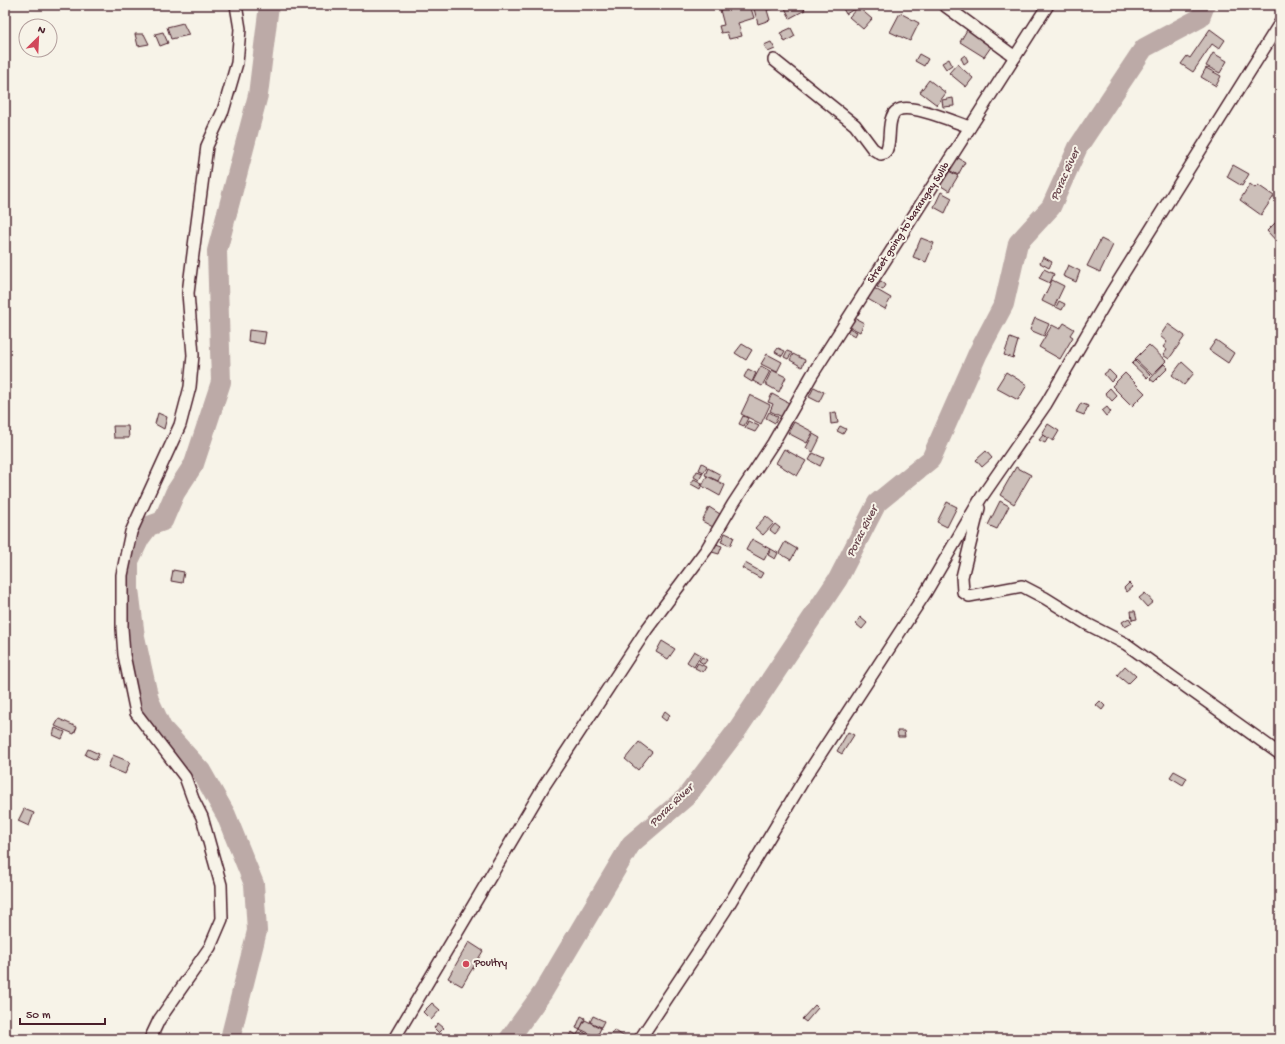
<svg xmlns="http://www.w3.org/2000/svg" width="1285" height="1044" viewBox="0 0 1285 1044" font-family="'Gochi Hand',sans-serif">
  <rect width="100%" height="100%" fill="#f7f3e8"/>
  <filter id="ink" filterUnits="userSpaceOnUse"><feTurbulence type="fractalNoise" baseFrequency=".025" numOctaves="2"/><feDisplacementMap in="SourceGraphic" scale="8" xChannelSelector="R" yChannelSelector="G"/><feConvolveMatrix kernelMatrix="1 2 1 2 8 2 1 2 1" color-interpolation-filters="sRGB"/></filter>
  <g filter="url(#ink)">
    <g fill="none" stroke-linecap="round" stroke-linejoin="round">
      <g stroke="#bcaaa7" stroke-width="20">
        <path d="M230,1039l27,-108 -3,-47 -28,-69 -25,-44 -39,-43 -13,-28 -14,-63 -6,-48v-28l11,-23 9,-12 14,-5 12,-28 19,-29 27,-82 -4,-131 41,-156 11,-90"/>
        <path d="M509,1039l34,-47 88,-148 55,-47 51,-67 101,-151 39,-76 54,-44 47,-106 26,-49 14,-61 33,-36 27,-60 66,-99 56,-30 5,-13"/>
      </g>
    </g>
    <g fill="#ccbfb9" stroke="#4a1f2b">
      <path d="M739,5h11l4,13 -16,5 4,13 -13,3 -2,-7 -6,1 -2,-7 5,-1 -4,-15z"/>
      <path d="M753,5h26v2l-12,3 3,10 -12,4z"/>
      <path d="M790,5h12l3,5 -15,8 -5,-10z"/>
      <path d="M841,5h13l2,3 -10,6z"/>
      <path d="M858,7l14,12 -9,10 -14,-12z"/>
      <path d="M900,13l19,10 -9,18 -20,-9z"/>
      <path d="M183,23l6,12 -18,4 -4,-12z"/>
      <path d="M791,28l4,8 -10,6 -5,-9z"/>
      <path d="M968,28l25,16 -9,13 -24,-15z"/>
      <path d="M1210,29l15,11 -6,9 -7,-5 -19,28 -12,-8 6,-8 3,2z"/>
      <path d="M163,32l5,11 -8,3 -5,-12z"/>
      <path d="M135,34h9l5,10 -11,2z"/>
      <path d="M771,42l4,7 -7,3 -4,-7z"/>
      <path d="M1213,53l14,8 -7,12 -14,-7z"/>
      <path d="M919,54l9,5 -4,7 -9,-5z"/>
      <path d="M965,55l3,6 -4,3 -3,-6z"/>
      <path d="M949,59l3,6 -6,4 -4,-6z"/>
      <path d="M957,64l16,14 -7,9 -17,-14z"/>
      <path d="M1206,68l15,8 -5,10 -15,-9z"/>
      <path d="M929,80l17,13 -9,12 -17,-13z"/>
      <path d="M953,98l1,8 -11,1 -1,-7z"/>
      <path d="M955,156l10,6 -7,13 -11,-6z"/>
      <path d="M1233,165l16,9 -7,12 -15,-9z"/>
      <path d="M947,170l11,6 -9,15 -11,-7z"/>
      <path d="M1250,184l5,4 3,-3 16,11 -13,19 -21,-15z"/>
      <path d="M941,192l11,6 -7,15 -11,-6z"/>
      <path d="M1279,219l1,1v25l-13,-14z"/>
      <path d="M921,238l13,5 -8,19 -13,-5z"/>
      <path d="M1101,239l12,6 -13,27 -13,-6z"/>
      <path d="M1043,257l9,5 -3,6 -9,-5z"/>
      <path d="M1068,265l12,6 -4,11 -13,-6z"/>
      <path d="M1044,269l10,5 -4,9 -11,-5z"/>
      <path d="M1052,280l12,6 -10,21 -12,-6z"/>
      <path d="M881,281l5,4 -3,5 -6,-3z"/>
      <path d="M872,287l19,11 -6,11 -19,-11z"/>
      <path d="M1059,301l6,3 -3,6 -6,-3z"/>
      <path d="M853,317l11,6 -4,9 -12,-6z"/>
      <path d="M1035,318l14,6 -5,12 -14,-6z"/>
      <path d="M1064,323l10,6 -4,6 3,2 -13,22 -21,-12 13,-22 8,4z"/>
      <path d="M1168,324l17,12 -16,23 -6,-4 4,-5 -4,-3 4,-5 -7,-6z"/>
      <path d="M849,328l8,4 -2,4 -8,-4z"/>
      <path d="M249,330l17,2 -2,12 -16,-3z"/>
      <path d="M1010,338l8,3 -5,17 -9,-3z"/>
      <path d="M1216,340l18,13 -6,10 -19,-13z"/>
      <path d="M742,344l10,6 -6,10 -11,-7z"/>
      <path d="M1149,345l17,16 -14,14 -17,-16z"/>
      <path d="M778,348l7,3 -3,5 -7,-4z"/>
      <path d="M787,351l5,2 -4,6 -4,-2z"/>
      <path d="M767,354l15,8 -5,10 -16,-8z"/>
      <path d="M793,354l12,6 -3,7 -12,-7z"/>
      <path d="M1135,361l15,14 -3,3 -15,-14z"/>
      <path d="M1182,362l12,11 -10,12 -12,-10z"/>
      <path d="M1164,364l4,4 -14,14 -4,-3z"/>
      <path d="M761,366l9,5 -8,15 -9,-5z"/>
      <path d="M748,369l8,4 -4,9 -8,-5z"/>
      <path d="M772,370l14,7 -7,15 -14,-8z"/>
      <path d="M1109,370l7,7 -5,5 -7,-8z"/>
      <path d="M1006,372l21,13 -9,15 -22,-12z"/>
      <path d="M1125,373l20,20 -13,13 -20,-20z"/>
      <path d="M814,387l10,5 -5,10 -10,-5z"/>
      <path d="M1110,388l7,8 -5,5 -7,-8z"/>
      <path d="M772,394l19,10 -7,14 -14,-7 3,-7 -5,-2z"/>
      <path d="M750,395l20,10 -9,19 -20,-10z"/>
      <path d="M1081,403l7,3 -4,9 -8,-3z"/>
      <path d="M1107,407l4,5 -5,4 -4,-5z"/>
      <path d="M769,412l9,5 -3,6 -9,-5z"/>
      <path d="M836,412l2,11 -7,1 -1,-11z"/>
      <path d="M158,413l9,4 -3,12 -9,-5z"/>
      <path d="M743,416l5,2 -4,8 -5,-2z"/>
      <path d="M748,421l11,5 -4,6 -10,-4z"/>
      <path d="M794,422l19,10 -6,11 -19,-10z"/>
      <path d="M1048,424l11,7 -6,10 -11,-7z"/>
      <path d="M113,426h15l1,12h-15z"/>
      <path d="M840,426l6,3 -3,5 -6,-3z"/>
      <path d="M813,434l7,4 -7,14 -7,-4z"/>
      <path d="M1043,435l5,3 -3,5 -6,-3z"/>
      <path d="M784,449l22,12 -9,15 -21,-13z"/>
      <path d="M986,451l6,7 -10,9 -6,-7z"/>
      <path d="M813,453l11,5 -4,8 -11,-6z"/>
      <path d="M702,463l5,3 -3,6 -5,-2z"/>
      <path d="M1016,467l15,8 -17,29 -14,-9z"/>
      <path d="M708,468l13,7 -3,6 -13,-6z"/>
      <path d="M697,471l6,2 -4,7 -5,-3z"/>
      <path d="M707,476l18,9 -5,11 -18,-10z"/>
      <path d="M694,479l8,4 -2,6 -9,-5z"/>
      <path d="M1000,501l9,5 -12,23 -9,-4z"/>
      <path d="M947,502l10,5 -10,20 -10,-5z"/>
      <path d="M709,507l11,7 -7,13 -11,-6z"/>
      <path d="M766,516l8,7 -11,12 -8,-7z"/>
      <path d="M775,524l5,4 -5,6 -5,-4z"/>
      <path d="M725,533l9,4 -4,9 -9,-4z"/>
      <path d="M752,539l18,10 -6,11 -18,-10z"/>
      <path d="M785,542l12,7 -6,11 -12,-7z"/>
      <path d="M716,544l6,2 -3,8 -7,-2z"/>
      <path d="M771,549l7,4 -3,6 -7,-4z"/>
      <path d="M745,563l18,10 -3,5 -18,-10z"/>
      <path d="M173,570l11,2 -2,11 -11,-2z"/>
      <path d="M1129,583l4,4 -6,5 -3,-4z"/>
      <path d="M1145,593l8,9 -6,5 -8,-9z"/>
      <path d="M1131,611h4l2,8 -5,1z"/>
      <path d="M860,617l7,6 -5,6 -6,-5z"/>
      <path d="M1129,618l3,5 -7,4 -3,-5z"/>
      <path d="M662,641l13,8 -7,10 -12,-7z"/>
      <path d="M694,651l7,4 -7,12 -7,-5z"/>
      <path d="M702,657l5,3 -3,4 -5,-3z"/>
      <path d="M698,663l8,4 -3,5 -8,-4z"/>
      <path d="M1125,666l11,10 -8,8 -11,-9z"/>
      <path d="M1100,701l5,5 -3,4 -6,-5z"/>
      <path d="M665,711l5,4 -4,6 -5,-4z"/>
      <path d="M59,719l18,8 -3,7 -19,-8z"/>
      <path d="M55,728l10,4 -3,7 -9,-4z"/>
      <path d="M897,731h7l1,6h-7z"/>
      <path d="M848,732l6,3 -12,19 -5,-3z"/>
      <path d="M639,742l13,10 -14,18 -13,-11z"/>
      <path d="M88,749l11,5 -3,6 -11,-5z"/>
      <path d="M113,755l17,7 -5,12 -17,-7z"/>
      <path d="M1174,771l13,7 -4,7 -13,-8z"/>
      <path d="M24,809l10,4 -5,13 -11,-5z"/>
      <path d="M469,942l14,9 -21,35 -14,-8z"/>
      <path d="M432,1003l8,7 -9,10 -8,-8z"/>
      <path d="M815,1005l3,3 -12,14 -4,-3z"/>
      <path d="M581,1016l4,2 -5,12 -4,-2z"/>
      <path d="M593,1016l11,5 -3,6 -11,-5z"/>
      <path d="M585,1020l16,8 -4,9 -17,-8z"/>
      <path d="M438,1023l6,5 -5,5 -5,-5z"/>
      <path d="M580,1030l13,8v1h-12l-5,-3z"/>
      <path d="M614,1030l14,9h-21z"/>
      <path d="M572,1032l4,3 -2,4h-8z"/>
      <path d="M401,1034l13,5h-15z"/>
    </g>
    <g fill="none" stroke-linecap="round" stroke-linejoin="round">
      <g stroke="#4a1f2b" stroke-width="14">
        <g id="street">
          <path d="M944,5l71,52"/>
          <path d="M774,60l81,65 18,24 8,5 4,-1c7,-11 2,-24 7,-36 1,-4 5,-7 9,-8 15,-4 53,13 69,18"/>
          <path d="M979,508l-17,69 1,15 6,4 53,-10 23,12 42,26 39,20 154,110"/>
          <path d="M150,1039l9,-19 51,-73 12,-28 -1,-34 -19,-68 -9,-18 -8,-22 -49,-64 -12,-58 -2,-27v-53l9,-43 49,-107 10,-38 3,-32 -5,-62 6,-47 13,-100 16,-35 14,-48 3,-34 -4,-24"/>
          <path d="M394,1039l150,-253 103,-157 59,-79 27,-46 40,-61 39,-68 236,-370"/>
          <path d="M640,1039l85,-128 81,-135 120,-184 55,-94 65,-94 65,-111 169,-270"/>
        </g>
      </g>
      <use href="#street" stroke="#f7f3e8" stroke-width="11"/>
    </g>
  </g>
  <circle fill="#d1495b" stroke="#f7f3e8" stroke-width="1.5" cx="466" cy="964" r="4"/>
  <g text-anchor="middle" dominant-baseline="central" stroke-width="4" stroke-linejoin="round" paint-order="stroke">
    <g font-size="11" fill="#4a1f2b" stroke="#f7f3e8">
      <text transform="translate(909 223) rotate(-57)">Street going to barangay Sulib</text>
    </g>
    <g font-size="11" fill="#4a1f2b" stroke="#f7f3e8" text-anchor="start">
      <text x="474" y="964">Poultry</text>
    </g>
    <g font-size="12" font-style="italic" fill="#6c4950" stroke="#f7f3e8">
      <text transform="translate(1066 175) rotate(-66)">Porac River</text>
      <text transform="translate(863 532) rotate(-63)">Porac River</text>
      <text transform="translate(672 806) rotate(-44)">Porac River</text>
    </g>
  </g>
  <rect width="1285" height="1044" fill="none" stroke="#f7f3e8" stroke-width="20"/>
  <rect x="10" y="10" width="1265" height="1024" fill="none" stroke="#4a1f2b" stroke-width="1.5" filter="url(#ink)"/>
  <g transform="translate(38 38) rotate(24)"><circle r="19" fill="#f7f3e8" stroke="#b29e9c"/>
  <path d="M0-3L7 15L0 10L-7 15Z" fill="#d1495b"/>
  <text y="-6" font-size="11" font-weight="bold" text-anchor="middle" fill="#4a1f2b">N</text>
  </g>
  <path d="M20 1018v6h85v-6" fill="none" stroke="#4a1f2b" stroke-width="2"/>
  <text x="26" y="1018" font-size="12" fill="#4a1f2b" stroke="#f7f3e8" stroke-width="3" paint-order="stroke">50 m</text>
</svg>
